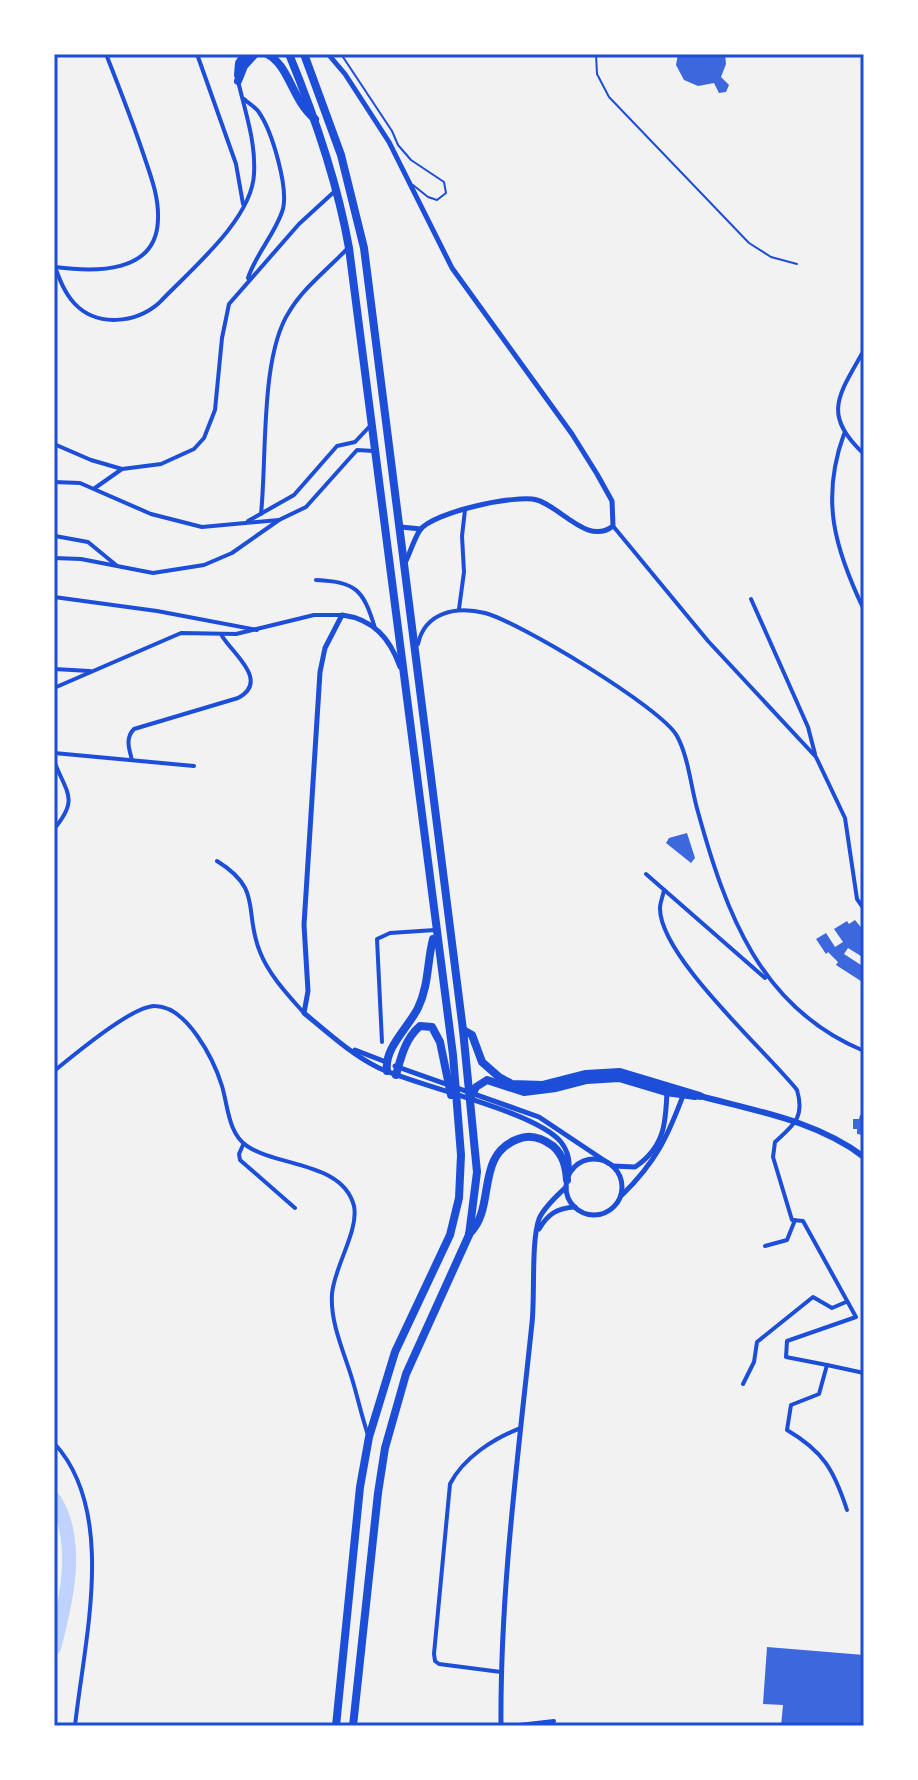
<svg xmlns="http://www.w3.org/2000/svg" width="918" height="1780" viewBox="0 0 918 1780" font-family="'Open Sans',sans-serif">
  <rect width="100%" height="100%" fill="#f2f2f2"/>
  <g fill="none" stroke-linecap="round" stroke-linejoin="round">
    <path stroke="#bfd3fe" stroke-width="14" d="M54,1499c27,42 12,104 0,149"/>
  </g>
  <g fill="#3d67dc">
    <path d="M678,54h47l1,10 -5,13 8,8 -3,7 -7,1 -5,-10 -16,3 -14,-6 -8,-15z"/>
    <path d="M687,833l8,25 -4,5 -25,-20 3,-5z"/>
    <path d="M855,920l9,11v27l-16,-10 -4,6 20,13v16l-28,-18 2,-3 -10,-10 -2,2 -10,-15 10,-6 9,14 8,-5 -9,-13 13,-8 2,3z"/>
    <path d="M860,1115h4v20l-7,-1v-5h-4v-10h6z"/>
    <path d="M767,1647l97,8v71h-83l2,-21 -20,-1z"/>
  </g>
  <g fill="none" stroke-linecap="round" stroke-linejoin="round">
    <g stroke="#1d4ed8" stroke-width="2">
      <path d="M341,54l51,77 6,14 13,15 33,22 2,11 -9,7 -9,-3 -15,-12"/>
      <path d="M596,54l1,20 12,23 140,146 22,14 26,7"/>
    </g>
    <g stroke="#1d4ed8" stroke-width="4">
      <path d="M197,54l39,110 7,40"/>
      <path d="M244,99c4,4 11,8 14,12 14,19 32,80 24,101 -8,23 -26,42 -34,66"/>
      <path d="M54,264c5,14 10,28 20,39 23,25 62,20 85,0 30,-32 93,-83 95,-129 2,-32 -9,-63 -16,-93"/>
      <path d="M55,267c38,5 102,8 103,-48 1,-23 -8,-45 -15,-66 -11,-33 -24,-66 -37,-99"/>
      <path d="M864,350c-25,45 -43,64 0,104"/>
      <path d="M844,434c-24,66 -9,115 20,176"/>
      <path d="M54,444l37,16 31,9 39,-5 33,-15 10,-11 11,-28 7,-72 7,-34 70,-80 36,-33"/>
      <path d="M54,482l26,1 71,31 51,13 77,-7"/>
      <path d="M95,488l27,-19"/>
      <path d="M261,514c6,-56 -1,-157 28,-202 14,-24 40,-44 59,-64"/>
      <path d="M248,521l46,-26 43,-49 18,-4 15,-16"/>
      <path d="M613,526l95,115 108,116 29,61 12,81 7,10"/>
      <path d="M55,536l33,6 28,23"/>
      <path d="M54,558l27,1 72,14 51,-8 28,-12 47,-33 27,-13 51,-57 17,1"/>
      <path d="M316,580c40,2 47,9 59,48"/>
      <path d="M54,597l103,14 100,19"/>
      <path d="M751,599l57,128 7,27"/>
      <path d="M459,609l5,-37 -2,-36 3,-26"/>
      <path d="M418,644c7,-32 38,-38 67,-31 34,9 177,95 192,123 12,22 14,53 21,76 28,101 62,196 166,239"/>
      <path d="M54,669l36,2"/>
      <path d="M54,688l127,-55 55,1 78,-19h28"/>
      <path d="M54,753l140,13"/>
      <path d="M132,760c-3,-11 -7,-22 2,-31l104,-31c32,-17 -5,-44 -16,-62"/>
      <path d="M54,761c13,33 25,38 0,68"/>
      <path d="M217,861c47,29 26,50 43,91 9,23 28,43 44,61"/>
      <path d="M646,874l119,104"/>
      <path d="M664,890c-1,6 -4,13 -4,18 -1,48 107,144 137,182 8,27 -3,35 -22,52l-2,15 19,63 11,1 53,96 -69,24 -1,16 41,8"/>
      <path d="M382,1042l-5,-103 13,-6 45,-3"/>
      <path d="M54,1071c19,-15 79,-66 101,-65 32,0 59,54 67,80 6,20 6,47 25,60 31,21 96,16 107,60 5,25 -20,61 -22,88 -2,30 13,60 21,88 5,17 9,35 15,53"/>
      <path d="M243,1145l-4,9 1,6 55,48"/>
      <path d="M765,1246l22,-6 8,-20"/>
      <path d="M743,1384l11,-22 3,-20 56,-45 19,11 14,-6"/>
      <path d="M54,1443c64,69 30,198 21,283"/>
      <path d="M847,1510c-13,-40 -24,-59 -60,-80l4,-25 28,-11 8,-29 37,8"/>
      <path d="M501,1672l-62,-8 -4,-3 -1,-7 16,-170c13,-26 44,-46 71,-56"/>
      <path d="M510,1726l44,-5"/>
    </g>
    <g stroke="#1d4ed8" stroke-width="5">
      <path d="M328,54l17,20 44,68 63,126 120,166 25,40 15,27 1,25c-25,20 -52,-19 -76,-26 -20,-6 -104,12 -117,30 -6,9 -10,23 -15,33"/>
      <path d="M401,527l20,2"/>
      <path d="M400,667c-10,-29 -27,-48 -58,-52l-17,33 -5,24 -16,253 4,66 -4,22c23,19 48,42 75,55 41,19 156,43 182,74 7,9 9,19 8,29"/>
      <path d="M355,1050l31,12"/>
      <path d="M395,1066l144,51 69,46"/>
      <circle cx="594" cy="1187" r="28"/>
      <path d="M613,1166l22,1c30,-20 31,-45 32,-77"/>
      <path d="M622,1195c34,-33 46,-59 62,-102"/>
      <path d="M539,1229c9,-15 18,-21 36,-22"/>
      <path d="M501,1726c-1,-135 17,-269 31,-403 3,-26 -1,-82 7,-104 5,-12 18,-23 27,-32"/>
    </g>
    <path stroke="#1d4ed8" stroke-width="6" d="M700,1096c56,15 117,25 164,61"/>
    <g stroke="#1d4ed8" stroke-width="8">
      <path d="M267,54c23,12 24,45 48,65"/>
      <path d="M289,54c26,63 48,126 60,194l104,807 8,100 -2,43 -9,37 -55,117 -26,85 -9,50 -24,239"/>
      <path d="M304,54l37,101 23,93 99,782 14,142 -8,63 -63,139 -21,74 -7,45 -25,233"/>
      <path d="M238,75l1,-12 6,-9"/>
      <path d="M238,81l6,-15 11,-12"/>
      <path d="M463,1030l9,5 10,27 17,15 13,7 31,1 43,-11 34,-2 80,24"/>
      <path d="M387,1071c-3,-23 21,-43 31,-63 11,-23 9,-46 15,-69"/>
      <path d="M396,1075c5,-18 9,-36 24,-49l12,1 8,15 11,53"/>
      <path d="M471,1097l5,-10 11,-7 37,12 32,-4 31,-8 32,-2 47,14 29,4"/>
      <path d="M469,1234c28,-26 5,-79 49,-95 12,-5 24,-1 35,7 10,9 13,20 14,34"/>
    </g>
  </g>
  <rect width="918" height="1780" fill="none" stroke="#ffffff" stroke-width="112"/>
  <rect x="56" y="56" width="806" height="1668" fill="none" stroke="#1d4ed8" stroke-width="3"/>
</svg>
